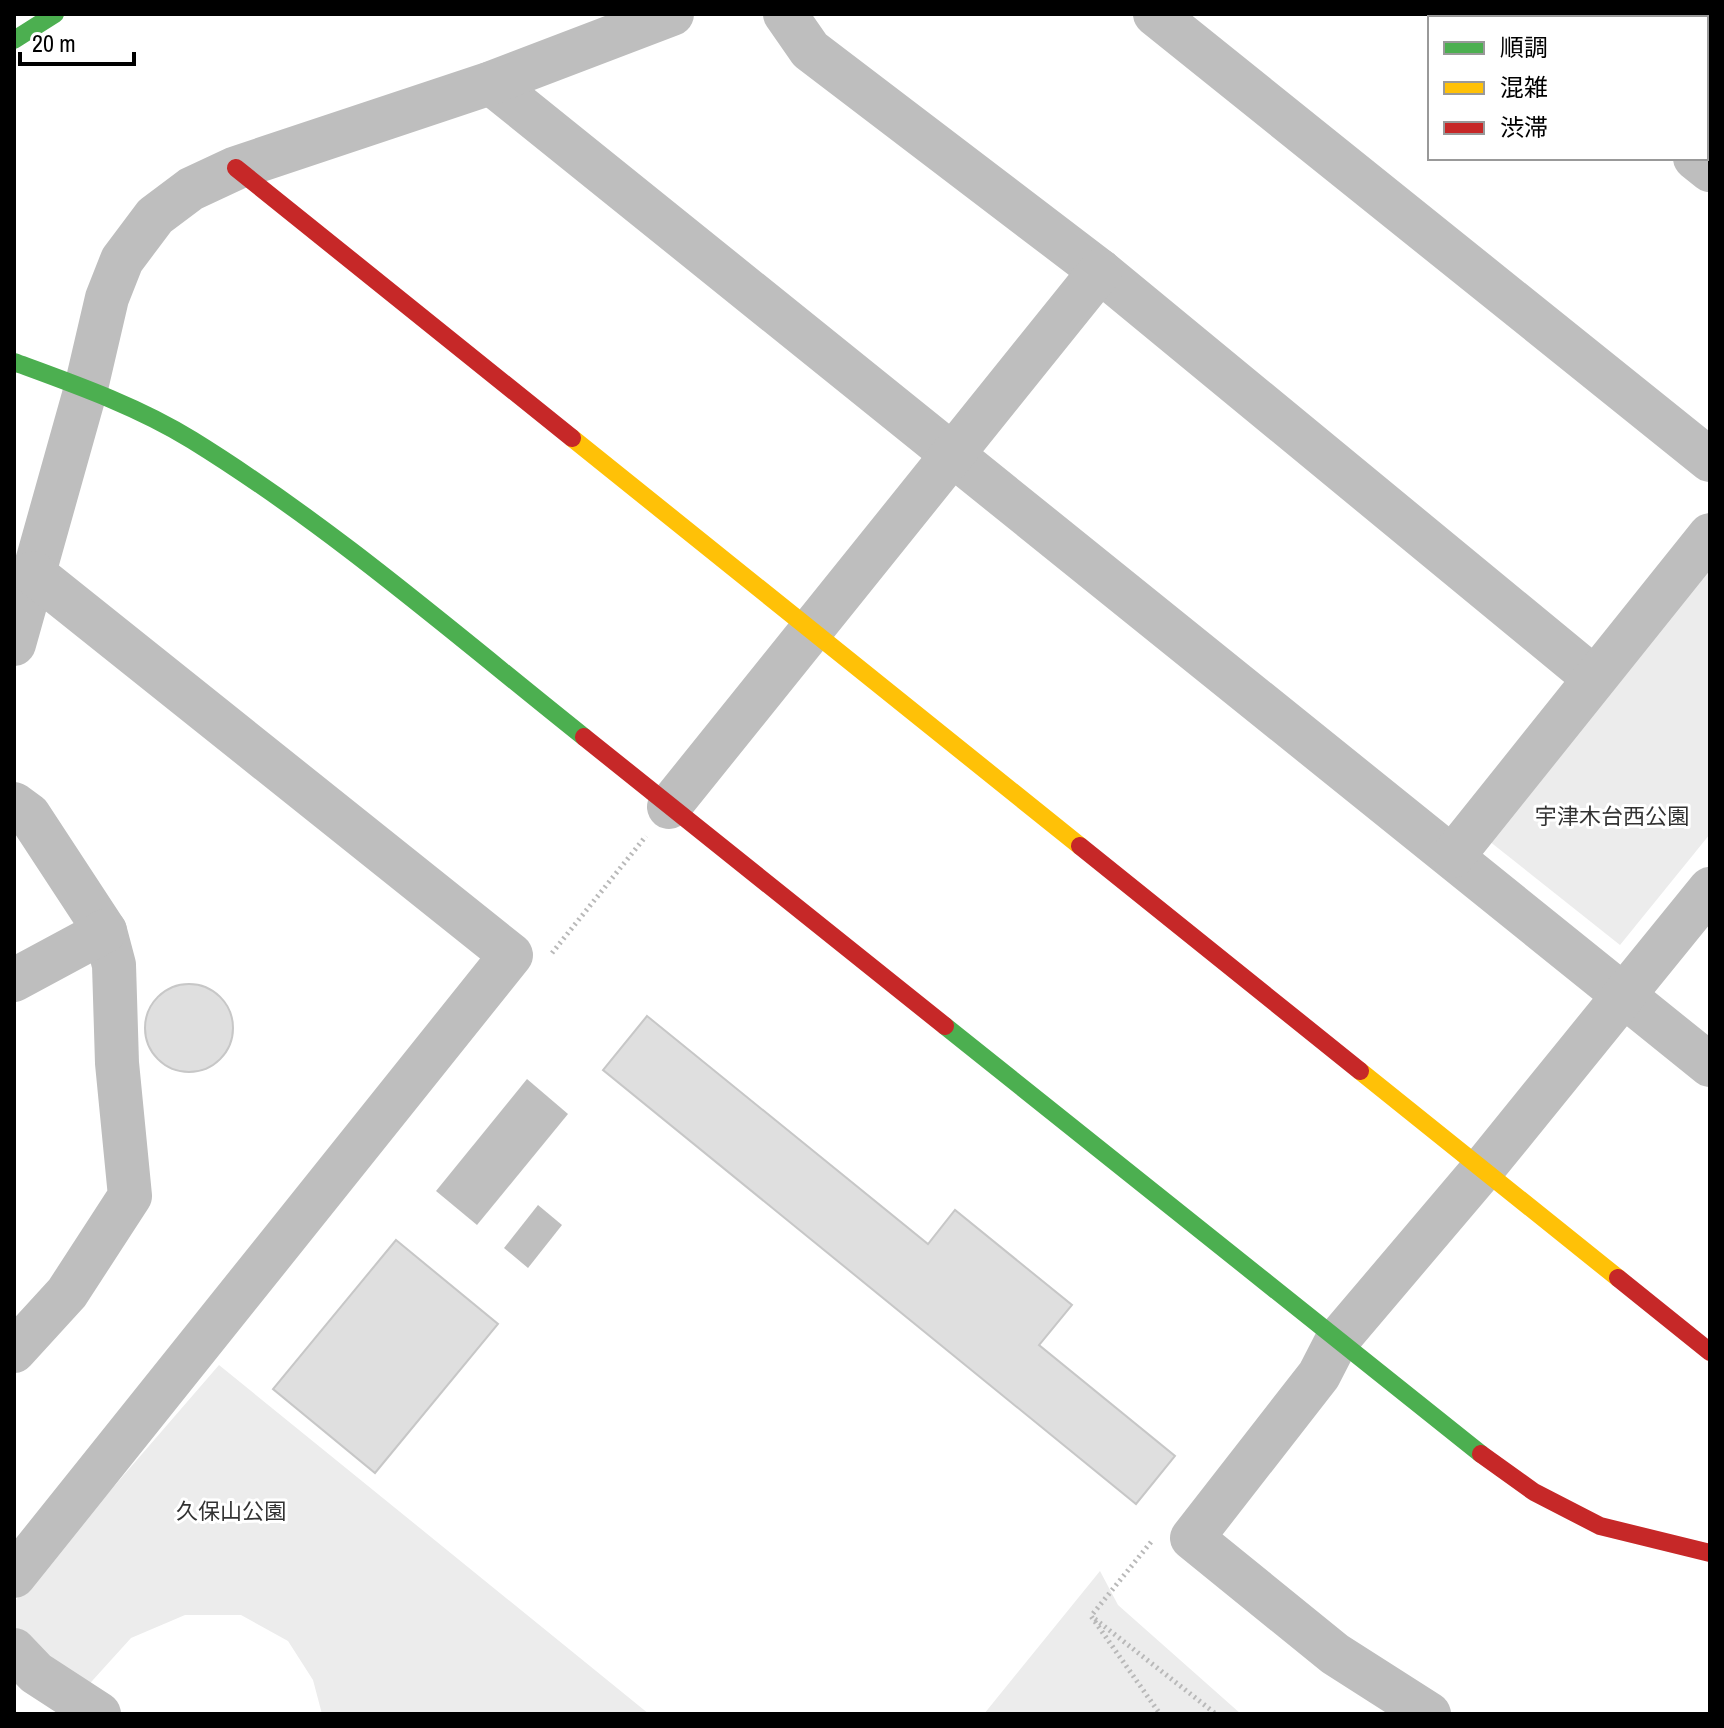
<svg xmlns="http://www.w3.org/2000/svg" width="1724" height="1728" viewBox="0 0 1724 1728" font-family="'Archivo Narrow','Noto Sans JP',sans-serif">
  <rect width="100%" height="100%" fill="#fff"/>
  <g fill="#ececec">
    <path d="M1710,551v283l-90,111 -136,-108z"/>
    <path d="M219,1365l430,349h-327l-9,-34 -25,-39 -47,-26h-56l-54,23 -48,53 -69,-59v-30z"/>
    <path d="M1100,1571l18,34 123,109h-257z"/>
  </g>
  <g fill="#bfbfbf">
    <path d="M527,1079l41,35 -91,111 -41,-34z"/>
    <path d="M538,1205l24,20 -34,43 -24,-20z"/>
  </g>
  <g fill="#dfdfdf" stroke="#c7c7c7" stroke-width="2">
    <circle cx="189" cy="1028" r="44"/>
    <path d="M647,1016l281,228 27,-34 117,95 -33,40 136,111 -39,48 -533,-434z"/>
    <path d="M396,1240l102,84 -123,149 -102,-84z"/>
  </g>
  <g fill="none" stroke-linecap="round" stroke-linejoin="round">
    <g stroke="#b9b9b9" stroke-width="5" stroke-dasharray="2 4" stroke-linecap="butt">
      <path d="M552,953l94,-117"/>
      <path d="M1151,1542l-60,74 69,98"/>
      <path d="M1095,1619l121,95"/>
    </g>
    <g stroke="#bebebe" stroke-width="44">
      <path d="M785,14l25,36 290,221 494,407"/>
      <path d="M1155,14l555,446"/>
      <path d="M1547,18v-4"/>
      <path d="M491,83l1219,982"/>
      <path d="M1695,158l15,12"/>
      <path d="M14,644l72,-256 21,-90 15,-38 33,-44 36,-27 45,-21 255,-85 181,-69"/>
      <path d="M14,804l15,11 76,116 9,34 3,98 13,133 -63,97 -53,58"/>
      <path d="M669,807l431,-536"/>
      <path d="M1453,856l257,-321"/>
      <path d="M14,980l91,-49"/>
      <path d="M14,1576l497,-621 -478,-382"/>
      <path d="M14,1650l22,23 63,41"/>
      <path d="M1429,1714l-94,-60 -143,-116 127,-163 17,-33 146,-172 228,-281"/>
    </g>
    <g stroke="#4caf50" stroke-width="18">
      <path d="M14,40l41,-26"/>
      <path d="M14,362c60,22 123,44 178,78 139,86 264,195 392,297"/>
      <path d="M945,1026l536,428"/>
    </g>
    <g stroke="#ffc107" stroke-width="18">
      <path d="M572,438l508,408"/>
      <path d="M1360,1071l258,207"/>
    </g>
    <g stroke="#c62828" stroke-width="18">
      <path d="M236,168l336,270"/>
      <path d="M584,737l361,289"/>
      <path d="M1080,846l280,225"/>
      <path d="M1618,1278l92,74"/>
      <path d="M1481,1454l53,38 66,34 110,27"/>
    </g>
  </g>
  <g text-anchor="middle" dominant-baseline="central" stroke-width="6" stroke-linejoin="round" paint-order="stroke">
    <g font-size="22" fill="#333" stroke="#fff">
      <text x="1612" y="816">宇津木台西公園</text>
      <text x="231" y="1511">久保山公園</text>
    </g>
  </g>
  <rect width="1724" height="1728" fill="none" stroke="#000000" stroke-width="32"/>
  <rect x="1428" y="16" width="280" height="144" fill="#ffffff" stroke="#999999" stroke-width="2"/>
  <rect x="1444" y="42" width="40" height="12" fill="#4caf50" stroke="#999999" stroke-width="2"/>
  <text x="1500" y="56" font-size="24" fill="#000000">順調</text>
  <rect x="1444" y="82" width="40" height="12" fill="#ffc107" stroke="#999999" stroke-width="2"/>
  <text x="1500" y="96" font-size="24" fill="#000000">混雑</text>
  <rect x="1444" y="122" width="40" height="12" fill="#c62828" stroke="#999999" stroke-width="2"/>
  <text x="1500" y="136" font-size="24" fill="#000000">渋滞</text>
  <path d="M20 52v12h114v-12" fill="none" stroke="#000000" stroke-width="4"/>
  <text x="32" y="52" font-size="24" fill="#000000" stroke="#ffffff" stroke-width="6" paint-order="stroke">20 m</text>
</svg>
